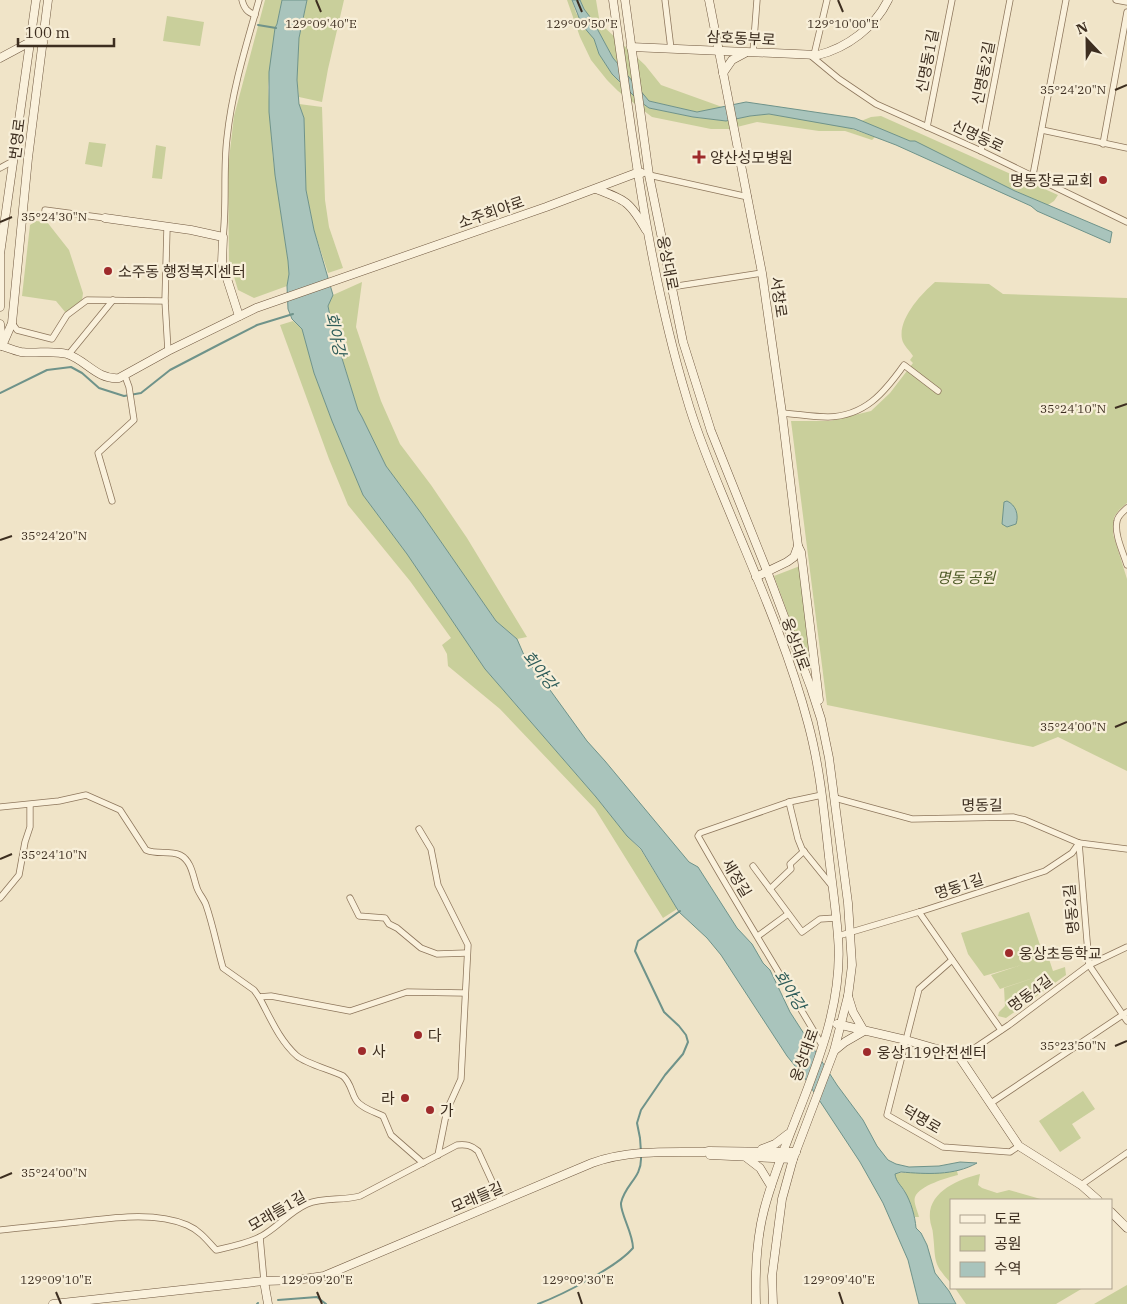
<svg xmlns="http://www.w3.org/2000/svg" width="1127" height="1304" viewBox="0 0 1127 1304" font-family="'IBM Plex Serif','Noto Sans KR',serif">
  <rect width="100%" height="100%" fill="#f0e4c8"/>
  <g fill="#c9cf9b">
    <path d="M265,0h17l-5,24 -2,4 -7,59 5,72 15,102 1,13 -2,12 -33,12 -16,-8 -9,-30 -1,-92 6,-52z"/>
    <path d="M307,0h37l-16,69 -6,33 -23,-5 -2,-17 2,-42z"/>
    <path d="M567,0h5l4,13 18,26 5,15 13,20 18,18 19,16 44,9 33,4 24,-5 19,-2 74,12 32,11 -3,3 -27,-9h-26l-62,-9 -28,7h-18l-59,-12 -34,-26 -11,-11 -16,-20 -11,-23z"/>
    <path d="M580,0h16l3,18 5,9 41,38 16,20 64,23 -28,4 -48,-11 -36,-43 -20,-37 -9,-12z"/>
    <path d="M167,16l37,6 -4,24 -37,-5z"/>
    <path d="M299,104l23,3 3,93 4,27 14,41 -15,5 -14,-43 -8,-40 -2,-72z"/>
    <path d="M881,116l177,79 -4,6 -6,4 -33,-14 -100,-49 -5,-1 -49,-20 10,-4z"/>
    <path d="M89,142l17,2 -4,23 -17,-3z"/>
    <path d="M156,145l10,2 -4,32 -10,-1z"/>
    <path d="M36,221l11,1 22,28 14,43 -1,8 -16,12 -10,-12 -34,-5 8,-71z"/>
    <path d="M362,282l-6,45 25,74 19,43 31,41 36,53 60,99 -10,2 -21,-18 -75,-108 -35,-47 -24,-49 -4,-7 -29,-95 -1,-9 5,-11z"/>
    <path d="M935,282l54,2 14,10 124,4v205l-8,7 -5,7 -1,17 14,45v192l-69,-34 -25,10 -206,-42 -36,-284h39l41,-10 19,-18 23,-30 -3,-3 3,-4c-3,-5 -10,-11 -11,-17 -4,-20 19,-45 33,-57z"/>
    <path d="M293,321l9,8 12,44 18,48 31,74 44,59 78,115 111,128 31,39 14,14 36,59 -14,9 -68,-109 -95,-100 -52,-43 -1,-12 -5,-9 9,-7 -41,-57 -62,-76 -19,-46 -49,-134z"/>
    <path d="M800,566l12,96 -4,3 -2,-2 -32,-87z"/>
    <path d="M1029,912l15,45 4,-1 5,15 12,-4 1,8 -60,43 -8,-2 1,-4 6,-6 -1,-18 35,-12 -39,13 -9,-14 30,-10 -37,11 -16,-22 -7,-21z"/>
    <path d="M1083,1091l12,18 -23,15 9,14 -21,14 -21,-31z"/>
    <path d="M957,1171l1,4c-11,3 -38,10 -43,22 -2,5 3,15 4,20h-4l-10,-26 -8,-9 -2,-8c20,-5 41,1 62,-3z"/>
    <path d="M980,1174l-2,11 4,3 15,5 12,-3 35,10h-93v83c-19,-20 -15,-23 -18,-49 0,-5 -3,-10 -3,-15 -3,-27 29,-40 50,-45z"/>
    <path d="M1127,1285v19h-33z"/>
    <path d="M955,1288h128l-27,16h-90z"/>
  </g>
  <g fill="#a9c4bc" stroke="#6f938a">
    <path d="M282,0h25l-8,38 -2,42 2,24 5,14 2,72 8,40 19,65 -5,11 4,20 26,84 4,7 24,49 35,47 75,108 21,18 10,23 10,10 50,69 18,20 84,101 9,5 39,61 15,16 11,19 7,7 20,42 47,73 26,35 14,26 11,14 8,4 13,3 30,-1 21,-4 17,1c-23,13 -51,11 -76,9l-6,2c1,8 6,11 10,18 6,10 10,24 11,36l5,5 6,12 8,28 14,18 7,13h-37l-11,-44 -25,-57 -23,-41 -56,-85 -17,-21 -66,-101 -14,-17 -28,-26 -38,-63 -14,-13 -31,-39 -111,-128 -78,-115 -44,-59 -31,-74 -18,-48 -12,-44 -10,-10 -4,-10 -1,-23 2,-12 -1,-13 -13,-86 -6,-63v-40l6,-44 2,-4z"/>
    <path d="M572,0h8l4,9 9,12 20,37 36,43 48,11 49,-10 109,16 55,23h5l100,50 97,41 -2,11 -73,-32 -6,-5 -135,-61 -42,-16 -85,-15 -19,2 -24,5 -33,-4 -44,-9 -11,-8 -26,-26 -13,-20 -5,-15 -12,-14z"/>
    <path d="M1007,501c9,4 12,14 9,23l-9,3 -5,-3 2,-22z"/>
  </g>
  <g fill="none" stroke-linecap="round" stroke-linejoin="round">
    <g stroke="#6f938a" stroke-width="2">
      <path d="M258,25l18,3"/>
      <path d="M0,393l47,-23 24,-3 11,6 17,15 25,8 17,-3 29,-23 50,-26 37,-19 36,-11"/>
      <path d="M641,1152l-1,-14 -3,-15 4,-13 24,-35 18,-21 5,-12 -2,-7 -7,-9 -15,-14 -29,-61 3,-10 42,-30"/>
      <path d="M278,1300l39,-3 9,7"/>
      <path d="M257,1304l1,-1"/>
      <path d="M538,1304c24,-9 79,-37 95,-56 0,-15 -13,-35 -12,-45 4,-19 21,-25 20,-46"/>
    </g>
    <g stroke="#8d765c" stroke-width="7">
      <g id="street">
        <path d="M242,0c2,8 5,12 13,15"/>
        <path d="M665,0l6,49"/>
        <path d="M1116,0l11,2"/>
        <path d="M753,52l4,-52"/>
        <path d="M810,55l29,24 37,25 105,47 146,71"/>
        <path d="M814,55l13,-55"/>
        <path d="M927,127l25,-127"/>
        <path d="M1042,130l85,18"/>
        <path d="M1103,144l24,-132"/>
        <path d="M981,151l29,-151"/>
        <path d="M0,168l13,-7"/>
        <path d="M649,175l99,22"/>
        <path d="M1033,175l33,-175"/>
        <path d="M45,210l60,8"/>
        <path d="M167,228l-2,73 3,50"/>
        <path d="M223,237c4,-33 0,-66 4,-99 5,-48 19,-92 32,-138"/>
        <path d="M671,287l91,-14"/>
        <path d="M12,323l5,7 35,9 15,-24 20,-15 78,1"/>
        <path d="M69,354l44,-54"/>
        <path d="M782,413c15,1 31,4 46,4 37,-1 56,-24 76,-52l34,26"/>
        <path d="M112,501l-14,-48 36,-33 -5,-33 -4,-11"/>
        <path d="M1127,508c-4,4 -9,7 -10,13 -3,13 6,31 10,44"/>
        <path d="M822,795l-33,7 -89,31 -2,3c40,71 83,139 124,209"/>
        <path d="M835,798l77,21 101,-2 12,3 54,23 48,6"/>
        <path d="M789,802l9,37 4,10 30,37"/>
        <path d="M0,807l59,-6 27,-6 34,15 26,40c11,5 23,0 34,5 12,6 13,22 17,33 2,6 7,11 9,17 7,20 11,42 17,63l31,22 5,7 12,-1 79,15 57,-19 57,1"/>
        <path d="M419,829l12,20 7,36 30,60 -7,134 -14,31 -9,45"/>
        <path d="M1079,843l10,122 38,56"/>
        <path d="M753,866l49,66 18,-13 16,-1"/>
        <path d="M770,889l21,-20 -1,-5 14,-13"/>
        <path d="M0,898l19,-23 6,-33 5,-15v-22"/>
        <path d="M350,898l9,18 26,2 4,6 8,4 24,20 16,6 30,-1"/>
        <path d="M919,912l82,118"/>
        <path d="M758,936l30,-22"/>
        <path d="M838,936l81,-24 126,-41 27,-18 7,-10"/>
        <path d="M952,960l-33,29 -32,126 56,32 67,5 9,-6"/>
        <path d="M259,997c11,20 20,43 38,59 10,8 34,14 46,20 8,7 8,16 13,24 5,8 19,12 27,16l8,19 32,28"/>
        <path d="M960,1058l49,-33 80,-60 38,-18"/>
        <path d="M991,1103l136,-91"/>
        <path d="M1081,1185l46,-32"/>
        <path d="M0,1230c26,-3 51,-5 77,-8 34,-4 78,-11 110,3 12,5 20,15 29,25 14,-3 30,-6 44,-13 17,-9 29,-25 47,-33 16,-7 36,-3 53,-8l97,-51c9,-1 14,0 21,6l23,50"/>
        <path d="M260,1237l4,44"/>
      </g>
    </g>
    <g stroke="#6f573f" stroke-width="9">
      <g id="secondary">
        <path d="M613,0c19,134 35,270 74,399 10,35 24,68 38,102 30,73 63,146 83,222 12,44 16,89 21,134 3,26 7,53 9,80 8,94 -51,184 -74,273 -8,31 -9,62 -8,94"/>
        <path d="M625,0l24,175 34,167 28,89 56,140 44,117 10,31 8,39 19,145 4,62 -4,31 -14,55 -41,108 -11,40 -10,77 1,28"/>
        <path d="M709,0l53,273 20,140 16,133 -4,11 -7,5 -31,15"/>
        <path d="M631,47l187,8c29,-7 57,-28 70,-55"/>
        <path d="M0,58l30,-16 13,1"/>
        <path d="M723,73l9,-13 13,-7"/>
        <path d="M596,189c30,11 34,13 50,41"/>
        <path d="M105,218l86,12 32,7 -1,26 17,53"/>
        <path d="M0,307v-53l36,-254"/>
        <path d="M0,324l2,20"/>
        <path d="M2,346c6,2 13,5 19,6 15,2 31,-2 46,2 19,6 30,26 52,24l49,-27 88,-43 290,-101 93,-35 3,1"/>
        <path d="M2,346l10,-23 16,-165 20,-158"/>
        <path d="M798,546l3,6 18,148"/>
        <path d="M837,1024l69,16 45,13 9,5 59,88 62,39 17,15"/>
        <path d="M834,1051l11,-9 19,-11 -11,-19 -5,-16"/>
        <path d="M762,1149l13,-5 13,-10"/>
        <path d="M710,1155l83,4"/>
        <path d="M747,1158l13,10 11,18"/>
        <path d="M1111,1212l16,16"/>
        <path d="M264,1281l4,23"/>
        <path d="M53,1304l211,-23 33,-1 27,-4 268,-113c37,-13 74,-11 112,-11l5,-1 87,1"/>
      </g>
    </g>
    <use href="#street" stroke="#faf1dc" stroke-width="5.5"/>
    <use href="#secondary" stroke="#faf1dc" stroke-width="8"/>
  </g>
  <path fill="none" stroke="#3d2e20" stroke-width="2" d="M316,0l5,12M577,0l5,12M838,0l5,12M1115,90l12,-5M0,222l12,-5M1115,408l12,-4M0,540l12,-4M1115,727l12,-5M0,859l12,-5M1115,1046l12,-5M0,1178l12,-5M56,1292l5,12M317,1292l5,12M578,1292l4,12M839,1292l4,12"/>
  <g fill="#9e2a2b" stroke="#f7eed8" stroke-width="2">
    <path d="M696.5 149.5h5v5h5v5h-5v5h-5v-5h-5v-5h5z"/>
    <circle cx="1103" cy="180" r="5"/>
    <circle cx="108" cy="271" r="5"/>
    <circle cx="1009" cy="953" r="5"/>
    <circle cx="418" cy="1035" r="5"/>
    <circle cx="362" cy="1051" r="5"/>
    <circle cx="867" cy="1052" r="5"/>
    <circle cx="405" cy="1098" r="5"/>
    <circle cx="430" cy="1110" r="5"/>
  </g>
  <g text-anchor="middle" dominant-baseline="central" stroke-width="4.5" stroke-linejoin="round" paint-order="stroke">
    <g font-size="15" fill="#3d2e20" stroke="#f7eed8">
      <text transform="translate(741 38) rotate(3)">삼호동부로</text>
      <text transform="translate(927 61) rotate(-79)">신명동1길</text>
      <text transform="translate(983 73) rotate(-79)">신명동2길</text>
      <text transform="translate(978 136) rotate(25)">신명동로</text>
      <text transform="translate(17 139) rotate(-83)">번영로</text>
      <text transform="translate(491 212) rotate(-19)">소주회야로</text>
      <text transform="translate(668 263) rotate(79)">웅상대로</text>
      <text transform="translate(779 297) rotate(82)">서창로</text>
      <text transform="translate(796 644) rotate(70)">웅상대로</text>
      <text transform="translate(982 805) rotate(-1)">명동길</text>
      <text transform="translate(737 878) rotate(59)">세정길</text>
      <text transform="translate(959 886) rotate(-18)">명동1길</text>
      <text transform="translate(1071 909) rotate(-95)">명동2길</text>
      <text transform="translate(1030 993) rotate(-37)">명동4길</text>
      <text transform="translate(804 1055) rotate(-70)">웅상대로</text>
      <text transform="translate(922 1119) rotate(30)">덕명로</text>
      <text transform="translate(477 1197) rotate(-23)">모래들길</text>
      <text transform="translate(277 1211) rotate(-30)">모래들1길</text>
    </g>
    <g font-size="15" fill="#3d2e20" stroke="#f7eed8" text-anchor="start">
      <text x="710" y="157">양산성모병원</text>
      <text x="1093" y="180" text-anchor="end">명동장로교회</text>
      <text x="118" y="271">소주동 행정복지센터</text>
      <text x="1019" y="953">웅상초등학교</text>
      <text x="428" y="1035">다</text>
      <text x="372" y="1051">사</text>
      <text x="877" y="1052">웅상119안전센터</text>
      <text x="395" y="1098" text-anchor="end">라</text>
      <text x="440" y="1110">가</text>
    </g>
    <g font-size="15" font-style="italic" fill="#4d5a26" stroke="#f7eed8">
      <text x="966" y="577">명동 공원</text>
    </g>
    <g font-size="16" font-style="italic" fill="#2f5d5a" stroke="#f7eed8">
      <text transform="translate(336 334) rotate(77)">회야강</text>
      <text transform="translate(540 670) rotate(51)">회야강</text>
      <text transform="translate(790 990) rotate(57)">회야강</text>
    </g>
  </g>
  <g font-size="12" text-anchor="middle" fill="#3d2e20" stroke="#f7eed8" stroke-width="4.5" stroke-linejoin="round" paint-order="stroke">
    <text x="321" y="28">129°09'40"E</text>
    <text x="582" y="28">129°09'50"E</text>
    <text x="843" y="28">129°10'00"E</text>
    <text x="1073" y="94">35°24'20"N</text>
    <text x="54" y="221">35°24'30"N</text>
    <text x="1073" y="413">35°24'10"N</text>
    <text x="54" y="540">35°24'20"N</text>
    <text x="1073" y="731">35°24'00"N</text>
    <text x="54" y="859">35°24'10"N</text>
    <text x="1073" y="1050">35°23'50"N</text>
    <text x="54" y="1177">35°24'00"N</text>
    <text x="56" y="1284">129°09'10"E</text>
    <text x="317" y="1284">129°09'20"E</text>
    <text x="578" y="1284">129°09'30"E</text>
    <text x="839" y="1284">129°09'40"E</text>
  </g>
  <rect x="950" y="1199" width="162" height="90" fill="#f7eed8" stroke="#ada18e"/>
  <rect x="960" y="1215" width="25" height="8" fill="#faf1dc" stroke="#ada18e"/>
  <text x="994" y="1224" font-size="15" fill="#3d2e20">도로</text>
  <rect x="960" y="1236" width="25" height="15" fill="#c9cf9b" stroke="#ada18e"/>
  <text x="994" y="1249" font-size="15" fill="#3d2e20">공원</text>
  <rect x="960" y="1262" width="25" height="15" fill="#a9c4bc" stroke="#ada18e"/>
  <text x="994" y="1274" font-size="15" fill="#3d2e20">수역</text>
  <g transform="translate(1087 40) rotate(338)" stroke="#f7eed8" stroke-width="4" paint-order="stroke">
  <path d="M0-4L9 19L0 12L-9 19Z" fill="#3d2e20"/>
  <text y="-8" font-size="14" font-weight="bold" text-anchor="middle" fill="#3d2e20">N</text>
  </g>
  <path d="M18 38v8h96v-8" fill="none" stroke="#3d2e20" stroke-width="2.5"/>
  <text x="25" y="38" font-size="15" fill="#3d2e20" stroke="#f7eed8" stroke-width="4" paint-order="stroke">100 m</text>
</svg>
